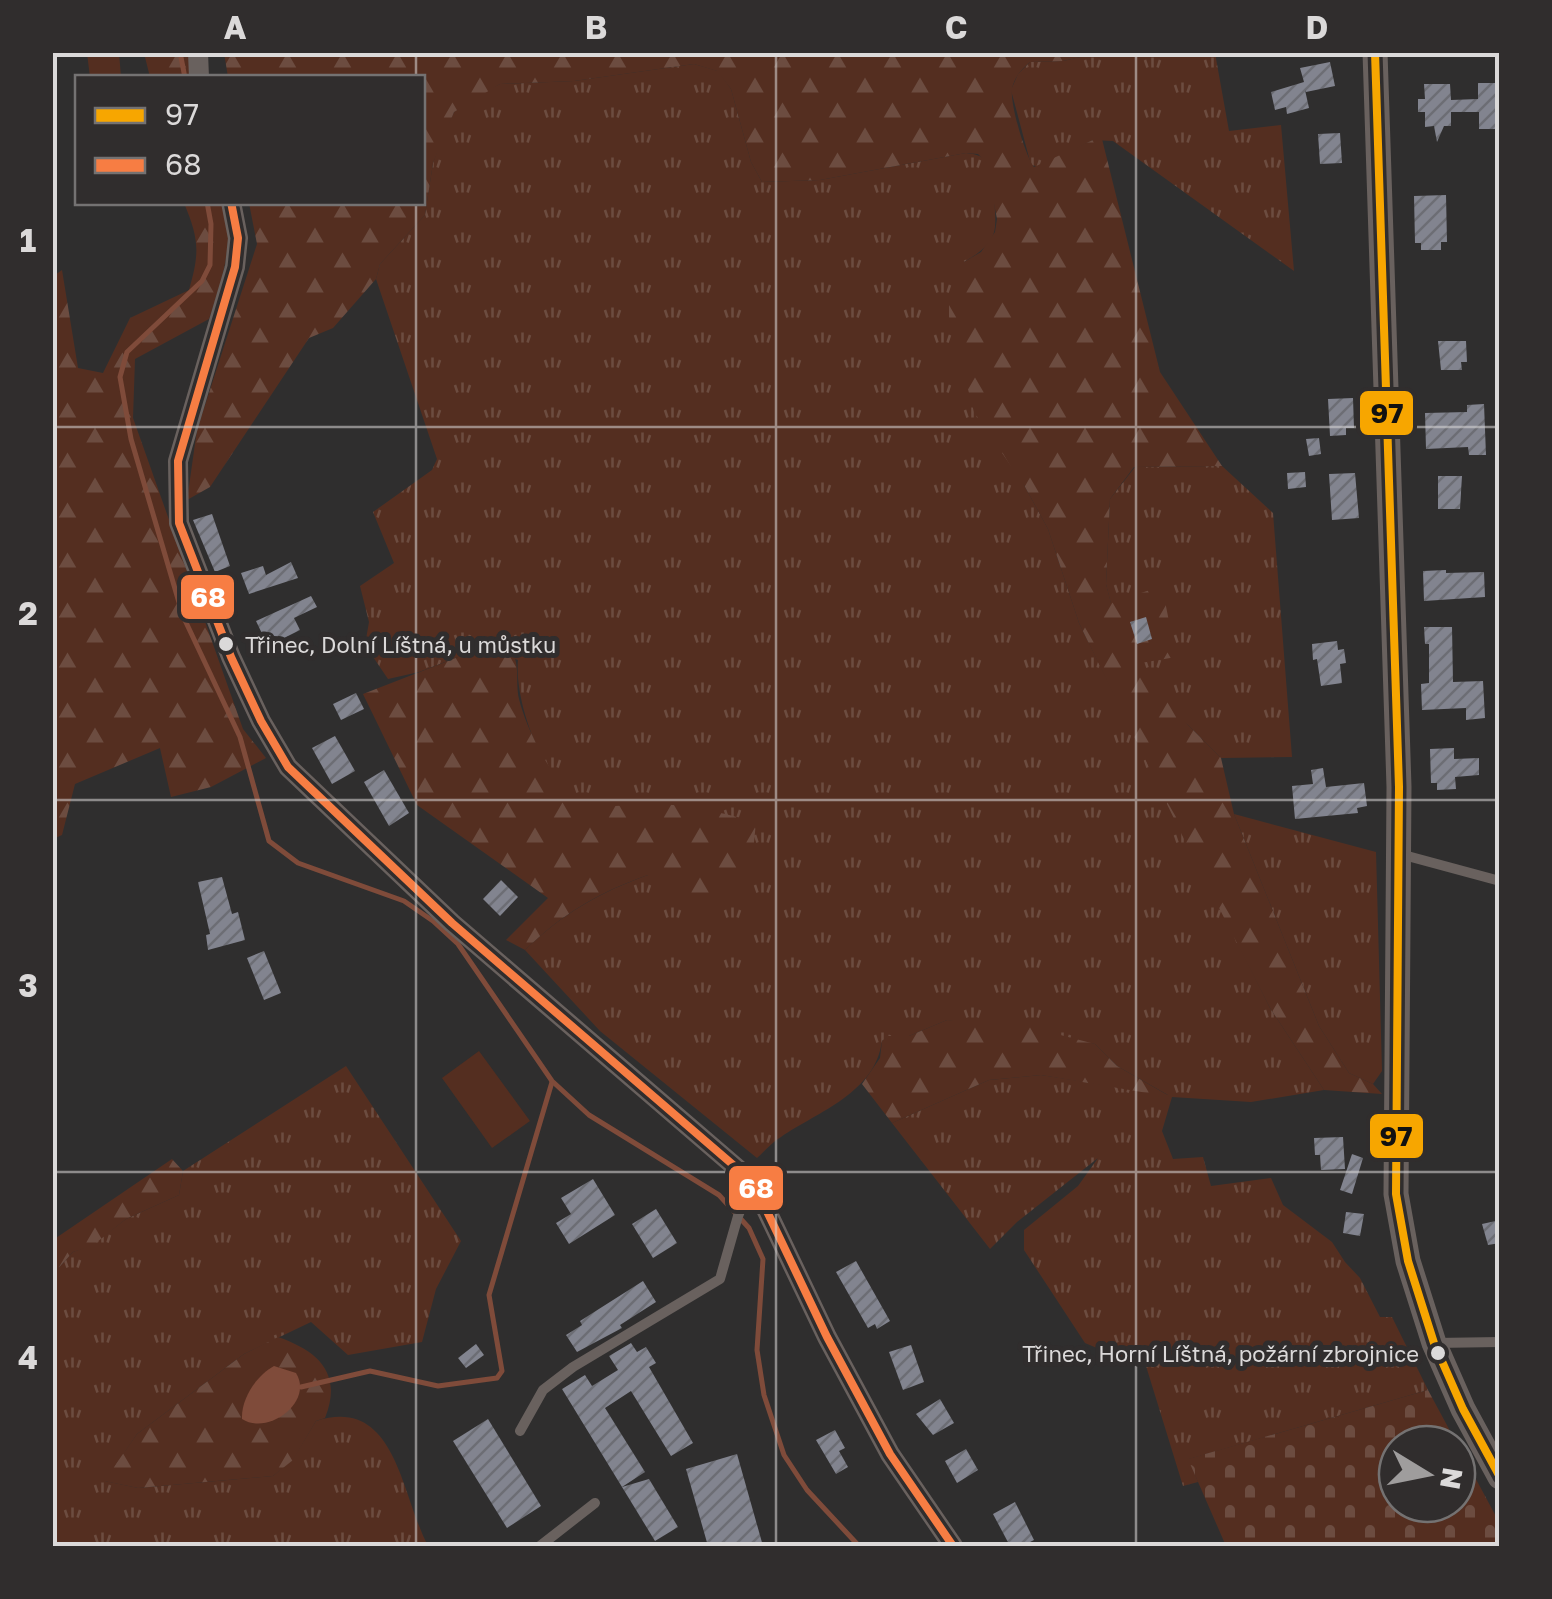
<svg xmlns="http://www.w3.org/2000/svg" width="1552" height="1599" viewBox="0 0 1552 1599" font-family="'Golos Text',sans-serif">
  <defs>
    <pattern id="grass-tufts" width="24" height="20" patternUnits="userSpaceOnUse" patternTransform="scale(2.5)"><rect width="24" height="20" fill="#542e20"/><path d="M3 7l-1-3M5 7V3M7 7l1-3M15 17l-1-3M17 17v-4M19 17l1-3" fill="none" stroke="#6c4c40"/></pattern>
    <pattern id="forest-firs" width="22" height="20" patternUnits="userSpaceOnUse" patternTransform="scale(2.5)"><rect width="22" height="20" fill="#542e20"/><path d="M5 1l3.5 6h-7zM16 11l3.5 6h-7z" fill="#6c4c40"/></pattern>
    <pattern id="cemetery-stones" width="16" height="16" patternUnits="userSpaceOnUse" patternTransform="scale(2.5)"><rect width="16" height="16" fill="#542e20"/><path d="M2 7V4a2 2 0 0 1 4 0v3zM10 15v-3a2 2 0 0 1 4 0v3z" fill="#6c4c40"/></pattern>
    <pattern id="building-hatch" width="6" height="6" patternUnits="userSpaceOnUse" patternTransform="scale(2.5)"><rect width="6" height="6" fill="#82848f"/><path d="M-1 1l2-2M0 6l6-6M5 7l2-2" fill="none" stroke="#6c6d74"/></pattern>
  </defs>
  <rect width="100%" height="100%" fill="#2f2e2e"/>
  <g fill="url(#grass-tufts)">
    <path d="M87,53h32l2,24h-31z"/>
    <path d="M1098,53h117l14,78 52,-6 13,146 -181,-130 -20,-1 -53,27 -9,-2 -20,-75 7,-16 12,-12 33,-1z"/>
    <path d="M694,64l24,7 13,18 20,73 11,20 58,-2 146,-27c8,1 17,2 21,10 5,12 12,61 6,72 -6,13 -17,20 -29,27l60,223 24,44 31,94 191,385 54,82 -73,12 -79,-5 -10,34 11,28 30,-2 8,29 60,-8 12,27 49,37 13,20 15,16 20,39h12l36,73 -239,69 9,23 -15,4 -41,-133 -24,4 -33,-14 -61,-93v-20l54,-44 20,-28 -81,64 -27,27 -98,-126 97,-43 52,-5 127,20 -51,-29 -22,-22 -148,-24 -38,16 -21,1 -6,4c-7,52 -63,70 -101,96 -9,5 -16,14 -24,21l-157,-127 -75,-81c37,-36 75,-58 123,-75l26,-70c-29,2 -68,9 -95,-5 -37,-20 -65,-100 -61,-140l-34,-13 -65,25 -31,7 -23,-34 4,-23 -9,-36 34,-23 -21,-51 59,-42 5,-11 -61,-180 4,-15 45,-49 8,-52 9,-25 12,-26 17,-13 29,-15 74,-3z"/>
    <path d="M1222,466l51,47 19,244 -71,1 -94,-94 35,-77 -51,17 -5,-20 4,-85 25,-32z"/>
    <path d="M1234,814l142,38 6,219 -9,13 -24,-11 -30,-47z"/>
    <path d="M346,1066l115,175 -25,48 -14,53 -74,13 -37,-33 -67,32 -107,80 -32,47 33,7 135,-12 20,-17 23,-38c80,-26 85,74 112,125h-375v-272l20,-22 19,-7 34,-26 53,-24 4,-24z"/>
  </g>
  <g fill="url(#forest-firs)">
    <path d="M144,53h46l1,24h-41z"/>
    <path d="M224,53h874l-35,8 -33,1c-8,7 -16,15 -18,27 -2,15 13,66 22,78l59,-27 9,-1 58,233 62,94 -88,1 -24,32 -4,85 5,19 51,-17 14,71 -47,8 28,19 31,41 33,33 13,56 85,212 30,47 24,11 9,10 -58,-4 -54,-82 -88,-173 -103,-212 -31,-94 -24,-44 -50,-73 -25,-95v-17l15,-38 17,-10 14,-20 2,-13 -11,-57 -8,-8 -12,-1 -146,27 -58,2 -11,-20 -20,-73 -14,-18 -23,-7 -120,17 -74,3 -46,28 -21,51 -8,52 -45,49 -4,15 -43,49 -24,10 -99,149 -23,13 10,-70 60,-186 -8,-41 173,-1v-124l-194,-1z"/>
    <path d="M184,203h42c7,42 -3,75 -17,116l-74,40 -2,59 110,311 23,29 -55,29 -40,10 -11,-49 -85,36 -13,51 -9,4 -1,-562 10,-7 16,98 25,5 27,-55 59,-28c11,-38 10,-51 -5,-87z"/>
    <path d="M484,647l26,1c11,16 5,33 9,51 4,16 12,35 20,50 42,78 61,52 134,56 27,2 57,10 83,17l-4,41 -23,29 -21,3 -47,-6 -13,-14c-49,17 -86,39 -123,75l-19,-10 42,-42 -131,-93 -54,-111z"/>
    <path d="M947,1020l75,5 73,19 22,22 54,31 -130,-22 -52,5 -97,43 -30,-39 18,-26 2,-17 6,-5h21z"/>
    <path d="M172,1159l11,12 -4,24 -53,24 -34,27 -19,6 -20,22v-34z"/>
    <path d="M278,1337c40,14 65,36 47,81l-9,3 -23,39 -20,16 -135,12 -34,-7 33,-47 107,-80z"/>
  </g>
  <path fill="url(#cemetery-stones)" fill-rule="evenodd" d="M1428,1390l71,132v24h-273l-38,-87zM1397,1444h60v60h-60z"/>
  <path fill="#542e20" d="M479,1051l51,70 -38,27 -50,-70z"/>
  <path fill="#7f4b3a" d="M274,1366l22,7c18,29 -28,63 -54,46 -1,-20 14,-43 32,-53z"/>
  <g fill="none" stroke-linecap="round" stroke-linejoin="round">
    <g stroke="#7f4b3a" stroke-width="5">
      <path d="M180,52l5,26"/>
      <path d="M207,202l4,22 -1,41 -8,16 -75,71 -7,25 11,62 52,177 57,121 29,104 29,22 106,38 29,20 25,23 94,137 37,34 130,80 30,33 14,31 -6,91 7,45 20,60 23,35 52,56"/>
      <path d="M301,1387l69,-16 68,15 59,-8 5,-7 -13,-76 63,-213"/>
    </g>
  </g>
  <g fill="url(#building-hatch)">
    <path d="M1330,62l5,24 -29,6 -1,-2 4,18 -22,6 -1,-7 -11,3 -4,-18 33,-10 -4,-14z"/>
    <path d="M1478,83h19l1,46h-19v-17h-28v14h-7l-7,16 -3,-16 -9,1v-15h-7v-13h7l-1,-15h26l1,16 27,-1z"/>
    <path d="M1340,133l2,30 -22,1 -2,-30z"/>
    <path d="M1446,195l1,47h-6v8h-20v-7h-6l-1,-47z"/>
    <path d="M1438,341h28l1,21h-6l1,8h-21z"/>
    <path d="M1353,398l1,30h-8v7l-16,1 -2,-37z"/>
    <path d="M1484,404l2,51h-17l-1,-8 -42,2 -1,-36 42,-1v-7z"/>
    <path d="M1319,438l2,16 -12,2 -3,-17z"/>
    <path d="M1305,472l1,15 -18,2 -1,-16z"/>
    <path d="M1355,473l4,45 -27,2 -3,-46z"/>
    <path d="M1438,476h24l-2,33h-22z"/>
    <path d="M212,514l18,52 -15,6 -22,-52z"/>
    <path d="M291,562l7,16 -49,16 -8,-21 22,-7 3,9z"/>
    <path d="M1446,570v3l38,-1 1,25 -61,4 -1,-30z"/>
    <path d="M311,596l6,11 -23,11 6,12 -32,16 -12,-25z"/>
    <path d="M1146,617l6,22 -15,5 -7,-22z"/>
    <path d="M1424,627h28l1,55 30,-1 2,37 -19,2v-12l-44,2 -1,-26 8,-1v-39h-4z"/>
    <path d="M1337,641l1,9 6,-1 2,14 -6,1 2,19 -21,3 -4,-27 -4,1 -1,-16z"/>
    <path d="M356,693l8,16 -23,11 -8,-16z"/>
    <path d="M335,736l20,35 -23,13 -20,-36z"/>
    <path d="M1454,748v11l25,-1v17l-24,2 1,12 -19,1v-7h-6l-1,-34z"/>
    <path d="M1323,768l3,19 38,-4 3,23 -10,2 1,5 -63,6 -3,-33 21,-2 -2,-14z"/>
    <path d="M384,770l25,43 -20,13 -25,-44z"/>
    <path d="M222,877l10,37 6,-2 7,28 -37,10 -2,-15 4,-1 -12,-52z"/>
    <path d="M501,880l17,17 -18,19 -17,-17z"/>
    <path d="M264,951l17,42 -17,7 -17,-42z"/>
    <path d="M1343,1137l2,32 -24,1 -1,-15h-5l-1,-17z"/>
    <path d="M1352,1154l11,4 -11,36 -12,-4z"/>
    <path d="M593,1179l22,36 -46,29 -13,-21 15,-9 -10,-16z"/>
    <path d="M656,1209l21,34 -24,15 -21,-34z"/>
    <path d="M1346,1212l18,2 -4,22 -17,-3z"/>
    <path d="M1500,1220v23l-12,2 -6,-21z"/>
    <path d="M856,1261l34,60 -13,8 -2,-5 -7,4 -32,-56z"/>
    <path d="M643,1281l13,21 -36,23 2,3 -45,24 -11,-17 16,-10 -2,-4z"/>
    <path d="M631,1343l6,9 9,-5 10,16 -7,4 44,76 -22,13 -40,-65 -26,17 40,64 -23,15 -60,-98 23,-14 7,11 26,-16 -9,-14z"/>
    <path d="M476,1344l8,11 -18,13 -8,-10z"/>
    <path d="M911,1345l13,37 -21,8 -14,-38z"/>
    <path d="M940,1399l14,24 -21,12 -17,-21z"/>
    <path d="M488,1419l53,87 -34,22 -54,-87z"/>
    <path d="M835,1430l10,18 -6,3 9,16 -12,7 -20,-34z"/>
    <path d="M966,1449l12,21 -21,13 -12,-22z"/>
    <path d="M737,1454l26,92h-55l-22,-77z"/>
    <path d="M649,1479l29,48 -23,14 -33,-54z"/>
    <path d="M1015,1502l19,38 -12,6h-12l-17,-32z"/>
  </g>
  <g fill="none" stroke-linecap="round" stroke-linejoin="round">
    <g stroke="#69615e" stroke-width="10">
      <path d="M1400,854l100,27"/>
      <path d="M1435,1343l65,-1"/>
      <path d="M520,1431l23,-41 30,-23 147,-88 18,-63 14,-34"/>
      <path d="M540,1546l55,-43"/>
    </g>
    <g stroke="#69615e" stroke-width="20">
      <path d="M198,52l1,26"/>
      <path d="M231,202l7,36 -3,29 -57,194 1,62 52,134 30,64 27,46 164,156 301,259 74,155 63,117 63,92"/>
    </g>
    <path stroke="#69615e" stroke-width="25" d="M1375,52l24,735 -3,407 12,67 26,82 29,66 37,68"/>
    <g stroke="#302d2d" stroke-width="15">
      <path id="bus-1" d="M1375,52l24,735 -3,407 12,67 26,82 29,66 37,68"/>
    </g>
    <g stroke="#302d2d" stroke-width="15">
      <path id="bus-2" d="M231,202l7,36 -3,29 -57,194 1,62 52,134 30,64 27,46 164,156 301,259 74,155 63,117 63,92"/>
    </g>
    <use href="#bus-1" stroke="#f7a600" stroke-width="8"/>
    <use href="#bus-2" stroke="#f77d43" stroke-width="8"/>
  </g>
  <path fill="none" stroke="#dbd9d9" stroke-width="2.5" stroke-opacity="0.55" d="M416,52v26M776,52v1494M1136,52v1494M416,202v1344M52,427h1448M52,800h1448M52,1172h1448"/>
  <g fill="#dbd9d9" stroke="#302d2d" stroke-width="4">
    <circle cx="226" cy="644" r="9"/>
    <circle cx="1438" cy="1353" r="9"/>
  </g>
  <g text-anchor="middle" dominant-baseline="central" stroke-width="10" stroke-linejoin="round" paint-order="stroke">
    <g font-size="22" fill="#dbd9d9" stroke="#302d2d" text-anchor="start">
      <text x="245" y="644">Třinec, Dolní Líštná, u můstku</text>
      <text x="1419" y="1353" text-anchor="end">Třinec, Horní Líštná, požární zbrojnice</text>
    </g>
  </g>
  <g stroke="#302d2d" stroke-width="4">
    <rect x="1358" y="389" width="57" height="48" rx="10" fill="#f7a600"/>
    <rect x="179" y="573" width="57" height="48" rx="10" fill="#f77d43"/>
    <rect x="1368" y="1112" width="57" height="48" rx="10" fill="#f7a600"/>
    <rect x="727" y="1164" width="58" height="48" rx="10" fill="#f77d43"/>
  </g>
  <g font-size="28" text-anchor="middle" font-weight="bold" fill="#fff">
    <text x="208" y="607">68</text>
    <text x="756" y="1198">68</text>
  </g>
  <g font-size="28" text-anchor="middle" font-weight="bold" fill="#111">
    <text x="1387" y="423">97</text>
    <text x="1396" y="1146">97</text>
  </g>
  <rect width="1552" height="1599" fill="none" stroke="#302d2d" stroke-width="110"/>
  <rect x="75" y="75" width="350" height="130" fill="#302d2d" stroke="#747272" stroke-width="2.5"/>
  <rect x="95" y="108" width="50" height="15" fill="#f7a600" stroke="#747272" stroke-width="2.5"/>
  <text x="165" y="125" font-size="30" fill="#dbd9d9">97</text>
  <rect x="95" y="158" width="50" height="15" fill="#f77d43" stroke="#747272" stroke-width="2.5"/>
  <text x="165" y="175" font-size="30" fill="#dbd9d9">68</text>
  <g transform="translate(1427 1474) rotate(100)"><circle r="48" fill="#302d2d" stroke="#747272" stroke-width="2.5"/>
  <path d="M0-8L18 38L0 25L-18 38Z" fill="#9f9d9d"/>
  <text y="-15" font-size="28" font-weight="bold" text-anchor="middle" fill="#dbd9d9">N</text>
  </g>
  <rect x="55" y="55" width="1442" height="1489" fill="none" stroke="#dbd9d9" stroke-width="4"/>
  <g font-size="32" text-anchor="middle" font-weight="bold" fill="#dbd9d9">
    <text x="235" y="39">A</text>
    <text x="596" y="39">B</text>
    <text x="956" y="39">C</text>
    <text x="1317" y="39">D</text>
    <text x="28" y="252">1</text>
    <text x="28" y="625">2</text>
    <text x="28" y="997">3</text>
    <text x="28" y="1369">4</text>
  </g>
</svg>
